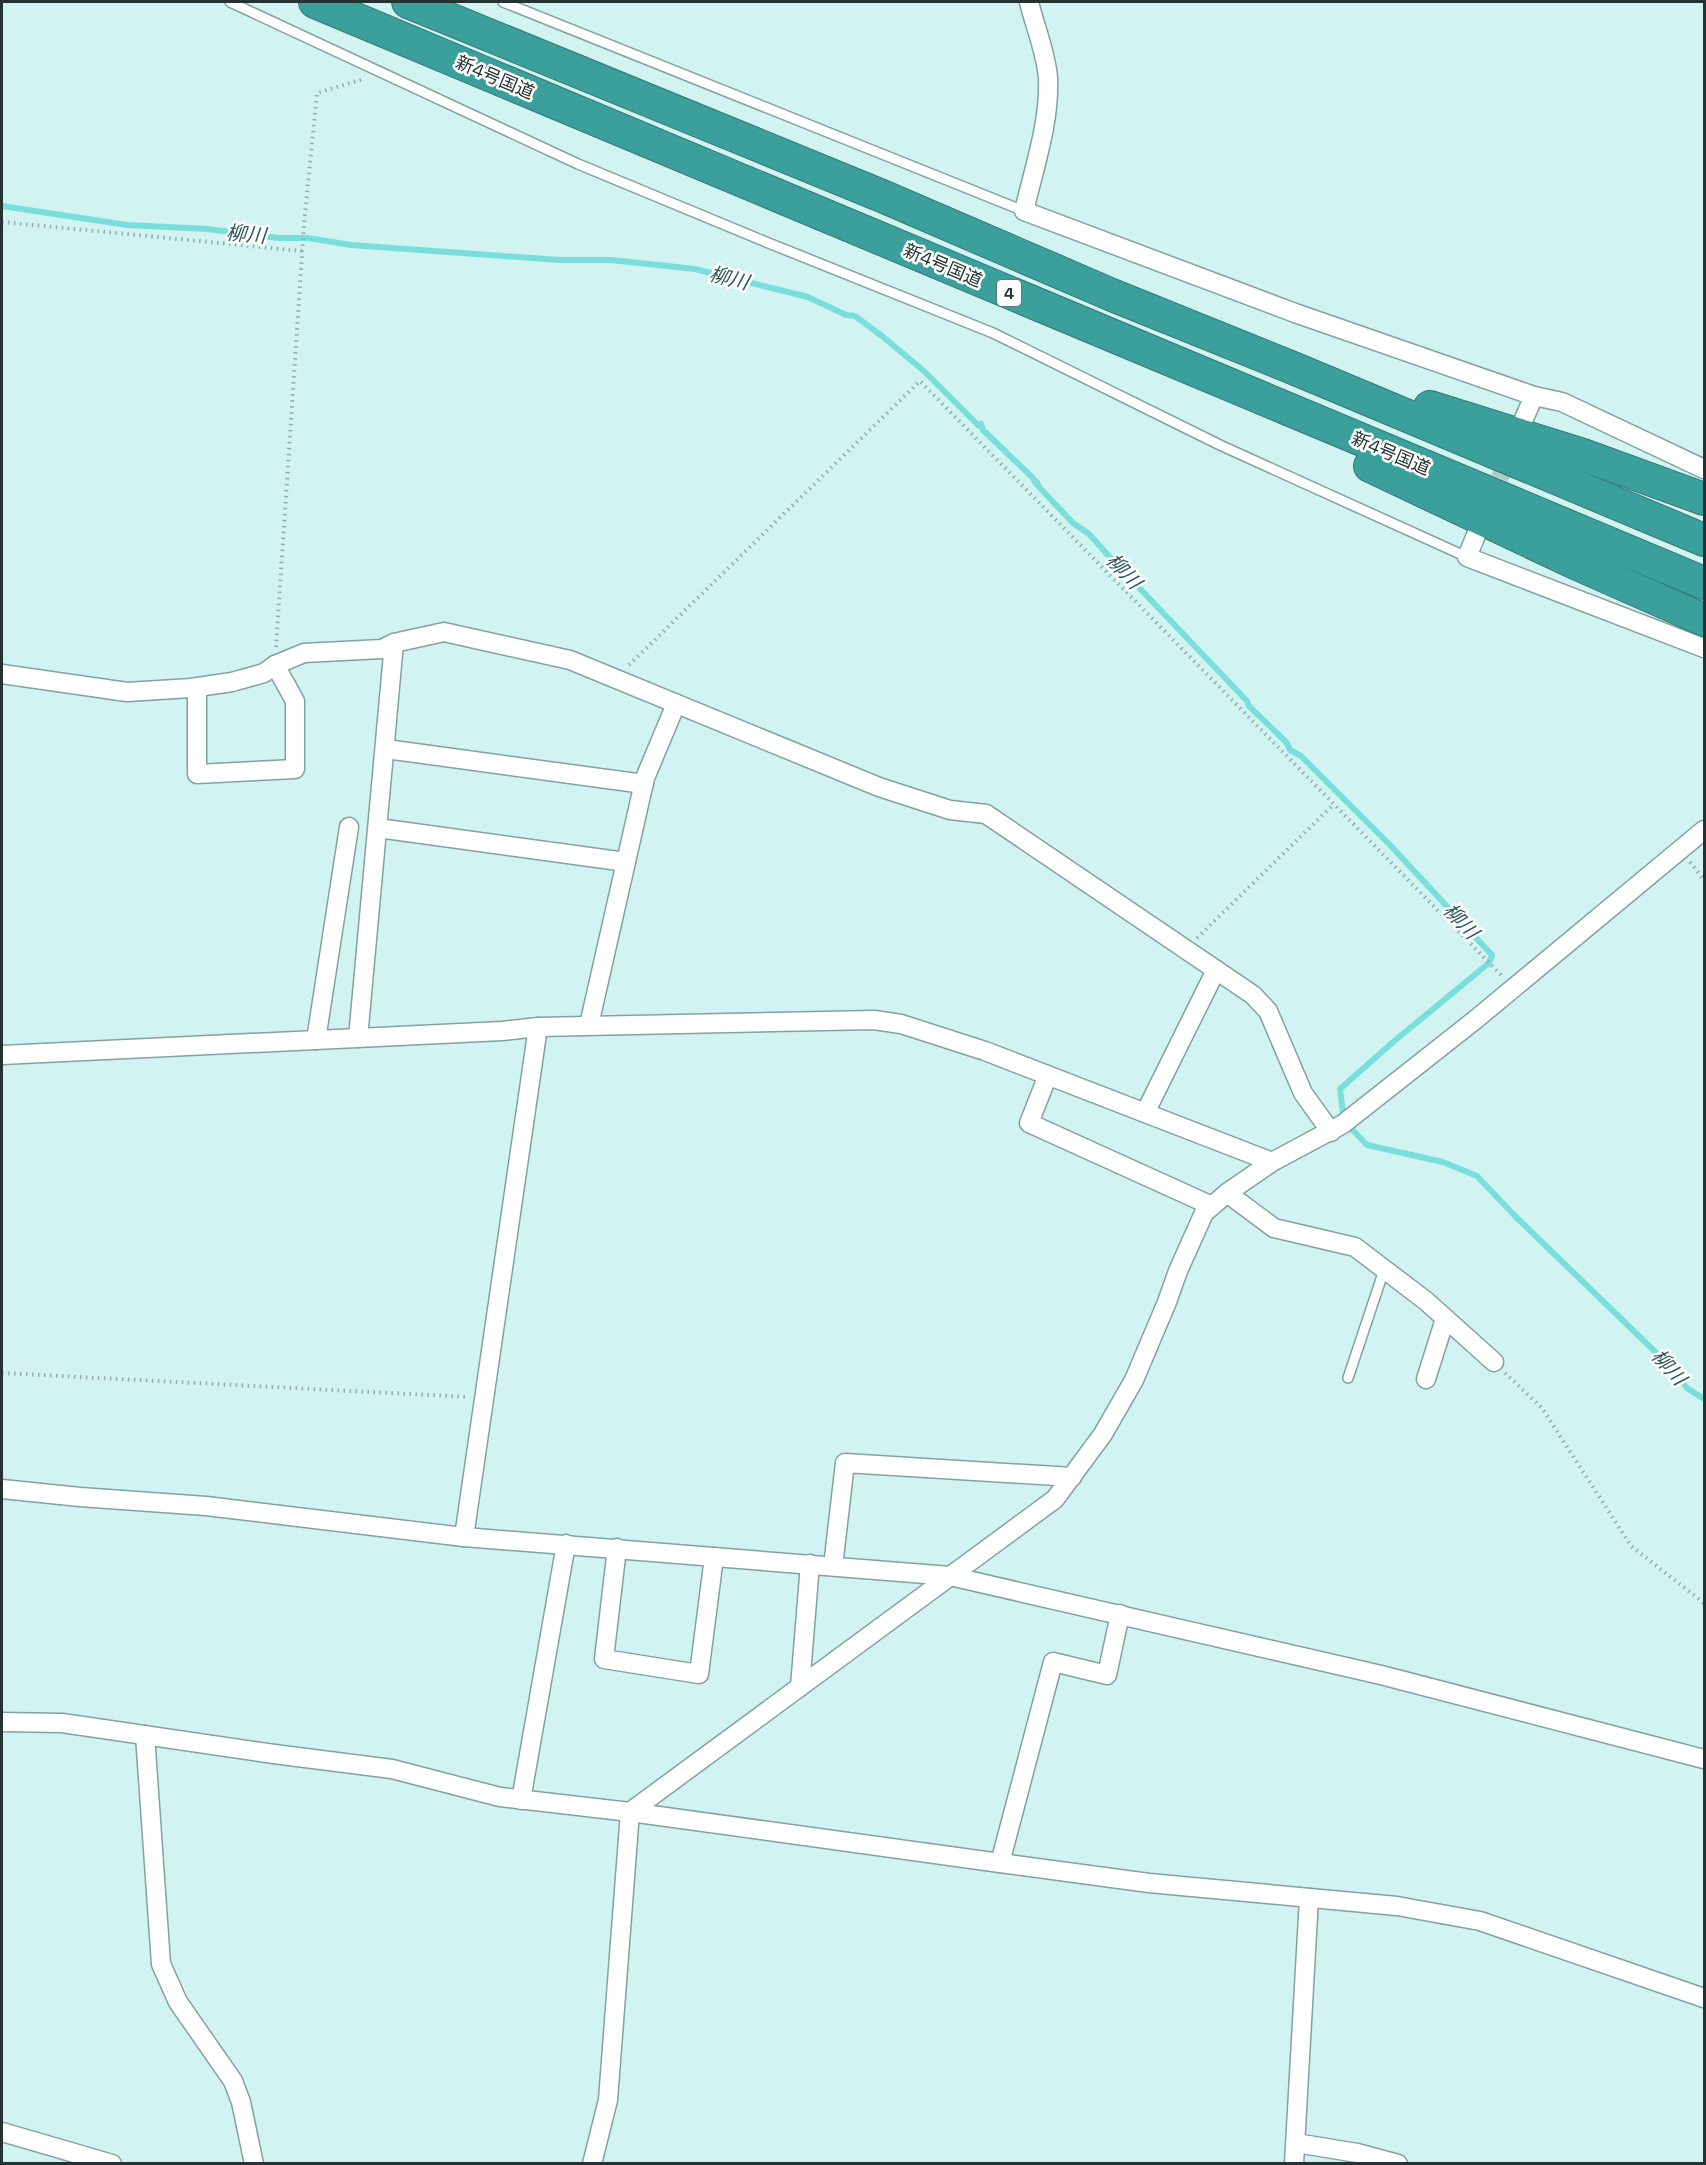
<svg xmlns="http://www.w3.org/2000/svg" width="1706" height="2165" viewBox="0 0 1706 2165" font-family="'Space Grotesk','Noto Sans JP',sans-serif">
  <rect width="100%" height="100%" fill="#d1f3f1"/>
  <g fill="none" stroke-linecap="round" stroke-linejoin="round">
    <path stroke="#7adfdb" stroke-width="6" d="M2,206l125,19 80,4 72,9h29l43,7 209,15h51l84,9 113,28 38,18 9,1 27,20 43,36 54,54 2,-2 2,6 50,48 3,6 1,-2 2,5 34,36 16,11 18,20 140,147 2,5 38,37 3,7 11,6 90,90 101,109 -3,8 -96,79 -53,47 4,32 23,24 76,17 34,14 38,40 157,152 15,20 17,11"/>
    <path stroke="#afcccb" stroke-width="18" stroke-dasharray="18 9" stroke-linecap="butt" d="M1489,503l22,-52"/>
    <g stroke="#82a2a0" stroke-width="12">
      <g id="lane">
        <path d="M230,2l348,162 188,78 227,91 229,113 245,111"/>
        <path d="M503,2l521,209"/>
        <path d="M1348,1378l36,-108"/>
      </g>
    </g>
    <g stroke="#82a2a0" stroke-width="21">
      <g id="street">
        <path d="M1029,2c6,25 17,50 19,76 2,44 -14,90 -24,133l271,102 239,83 28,6 142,67"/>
        <path d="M1523,421l11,-25"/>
        <path d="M1479,528l-12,29 237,91"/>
        <path d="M2,674l125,18 64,-4 41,-6 32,-9 11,-8 29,-12 78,-4 12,-6 50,-11 126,28 309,127 71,23 36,4 267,181 15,16 35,82 28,39"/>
        <path d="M197,687v87l98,-5v-68l-20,-36"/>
        <path d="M386,749l258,35"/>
        <path d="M378,828l248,34"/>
        <path d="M589,1025l56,-247 31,-74"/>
        <path d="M358,1038l36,-395"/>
        <path d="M316,1040l33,-213"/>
        <path d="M2,1055l500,-24 36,-4 336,-7 27,4 84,27 287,111"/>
        <path d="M1048,1075l-19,48 183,83"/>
        <path d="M1145,1113l71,-143"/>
        <path d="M1227,1193l47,35 81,19 71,54 68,61"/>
        <path d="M1426,1379l19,-60"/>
        <path d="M2,1489l78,8 126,9 258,31 486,39 431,99 323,84"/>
        <path d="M464,1537l74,-510"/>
        <path d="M617,1548l-13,111 95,15 15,-117"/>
        <path d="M833,1566l12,-103 227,14"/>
        <path d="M800,1687l10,-123"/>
        <path d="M2,1722l60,1 212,31 118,15 108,28 130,15 370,51 149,20 248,23 83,15 224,77"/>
        <path d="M145,1735l16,229 17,38 55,79 8,21 13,62"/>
        <path d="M521,1800l45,-256"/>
        <path d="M1000,1863l53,-201 54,13 13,-61"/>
        <path d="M2,2132l110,32"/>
        <path d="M1296,2143l61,10 41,11"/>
        <path d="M592,2164l16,-64 22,-288 425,-313 48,-65 31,-54 33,-78 11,-31 26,-58 23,-20 45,-31 71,-38 132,-104 229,-190"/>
        <path d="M1294,2164l15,-266"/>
      </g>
    </g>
    <g stroke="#337977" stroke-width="34">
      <g id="highway">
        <path d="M315,2l1389,581"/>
        <path d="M408,2l474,194 230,99 181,73 411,172"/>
        <path d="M1430,407l153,48 121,44"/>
        <path d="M1370,466l203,96 131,58"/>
      </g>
    </g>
    <g stroke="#92adab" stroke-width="4" stroke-dasharray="1.5 4.5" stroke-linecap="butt">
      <path d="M2,222l300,29"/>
      <path d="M276,647l28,-422 13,-132 47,-14"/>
      <path d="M629,665l291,-284 583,596"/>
      <path d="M1690,862l14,18"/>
      <path d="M1197,938l137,-134"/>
      <path d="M2,1373l466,24"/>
      <path d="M1505,1373l37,35 89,138 73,57"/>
    </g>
    <use href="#lane" stroke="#fff" stroke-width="9"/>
    <use href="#street" stroke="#fff" stroke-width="18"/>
    <use href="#highway" stroke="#3b9f9c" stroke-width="32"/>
  </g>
  <g text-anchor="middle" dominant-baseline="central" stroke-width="5" stroke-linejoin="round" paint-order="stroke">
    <rect fill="#fff" stroke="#667070" stroke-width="1.5" x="997" y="280" width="24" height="26" rx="4.5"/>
    <g font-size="16" font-weight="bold" fill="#253232">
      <text x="1009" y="293">4</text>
    </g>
    <g font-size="18" fill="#253232" stroke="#fff">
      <text transform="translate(495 77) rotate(23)">新4号国道</text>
      <text transform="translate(943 265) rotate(23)">新4号国道</text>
      <text transform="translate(1391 453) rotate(23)">新4号国道</text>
    </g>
    <g font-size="20" font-style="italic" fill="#2a5755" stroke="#fff">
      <text transform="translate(246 234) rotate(5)">柳川</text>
      <text transform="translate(729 278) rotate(14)">柳川</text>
      <text transform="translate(1124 571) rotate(47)">柳川</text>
      <text transform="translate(1461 921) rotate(47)">柳川</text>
      <text transform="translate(1669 1367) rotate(48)">柳川</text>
    </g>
  </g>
  <rect width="1706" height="2165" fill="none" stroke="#253232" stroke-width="6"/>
</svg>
